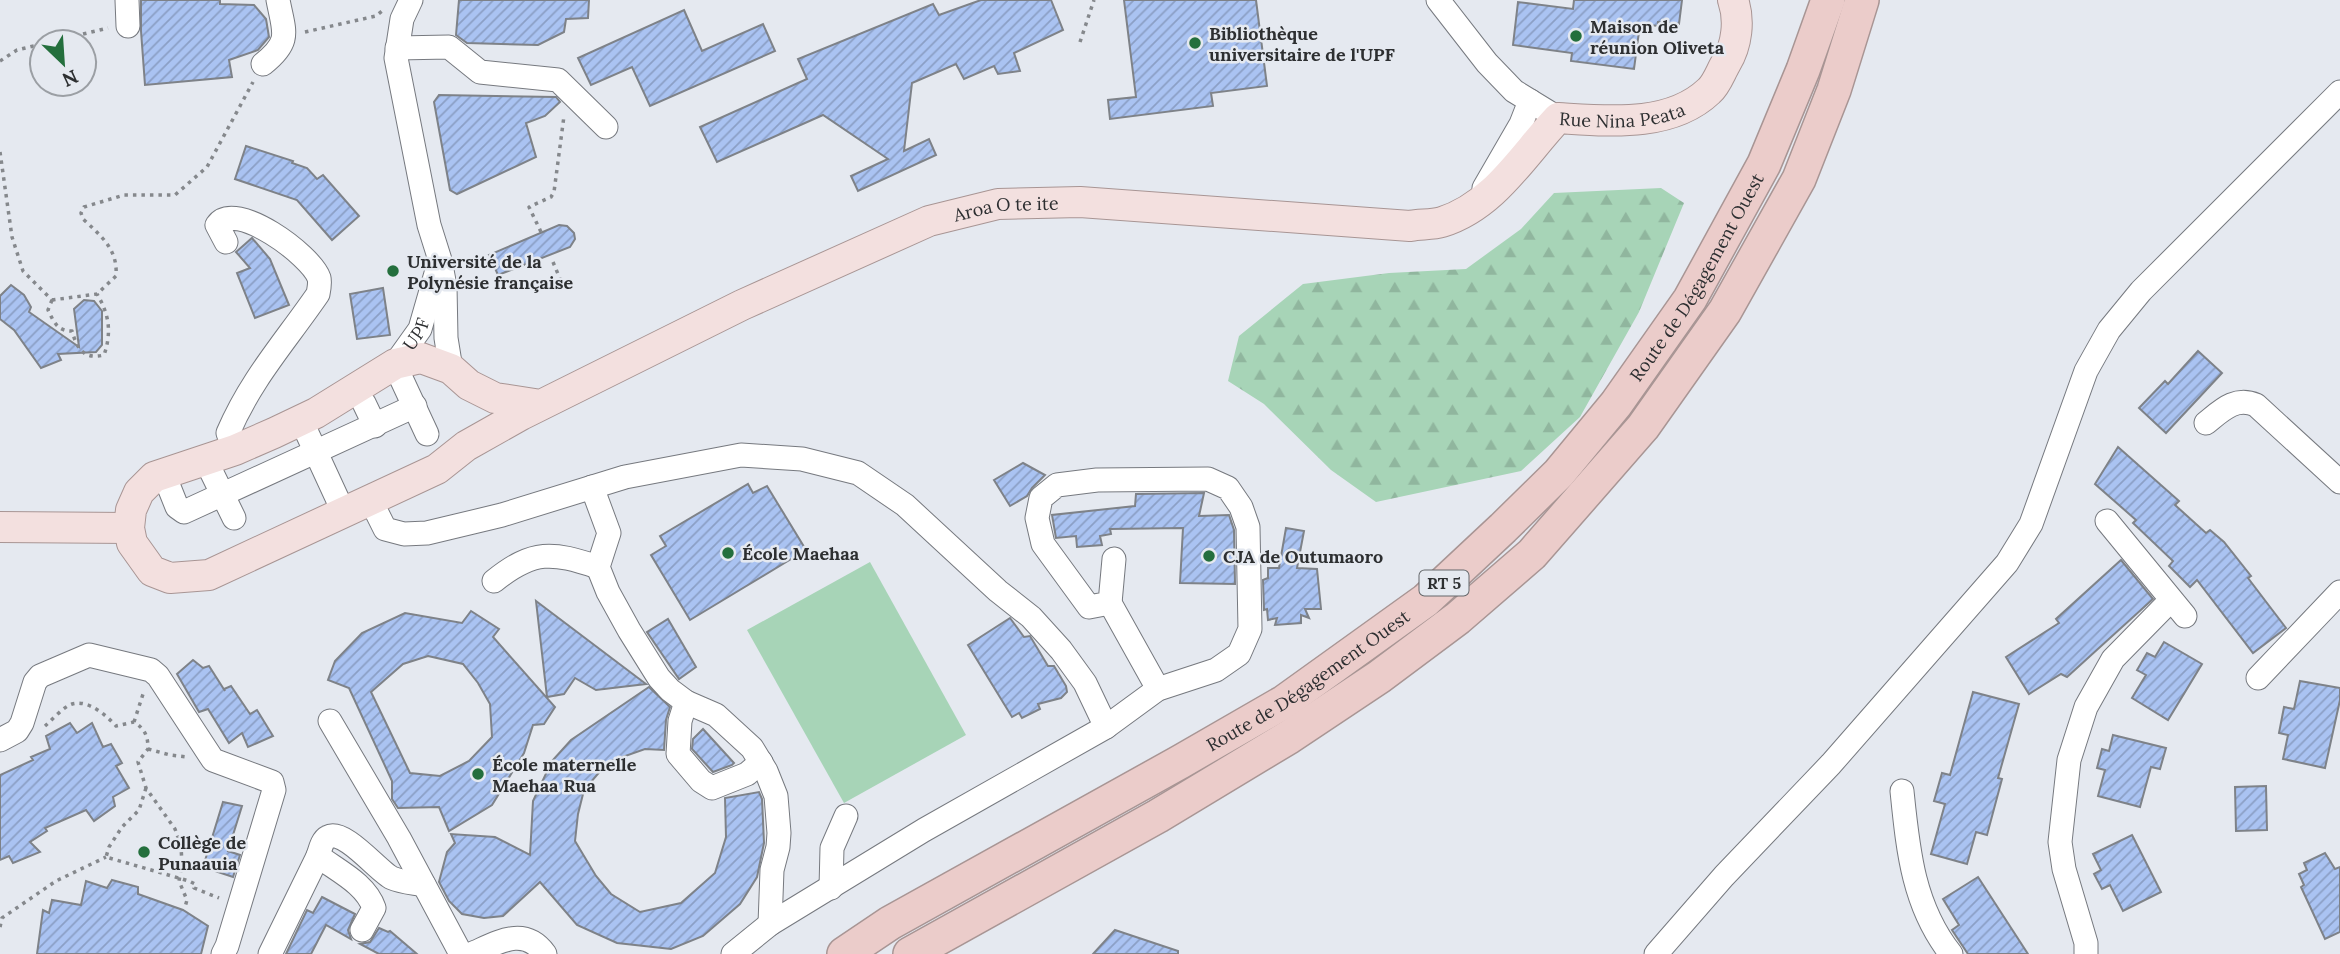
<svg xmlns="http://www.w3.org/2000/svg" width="2340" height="954" viewBox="0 0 2340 954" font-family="Lora,serif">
  <defs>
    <pattern id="forest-firs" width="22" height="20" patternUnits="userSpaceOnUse" patternTransform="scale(1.75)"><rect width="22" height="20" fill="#a7d4b7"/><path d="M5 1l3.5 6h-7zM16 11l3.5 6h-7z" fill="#90b69e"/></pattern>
    <pattern id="building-hatch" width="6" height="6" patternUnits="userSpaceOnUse" patternTransform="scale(1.75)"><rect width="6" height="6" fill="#aac3f2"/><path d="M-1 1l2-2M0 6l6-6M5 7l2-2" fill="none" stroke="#8b9fc5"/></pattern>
  </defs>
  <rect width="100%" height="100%" fill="#e5e9f0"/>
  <path fill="url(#forest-firs)" d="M1661,188l23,15 -45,109 -59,105 -59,54 -145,31 -45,-32 -67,-66 -36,-23 11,-45 64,-52 86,-11 77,-4 55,-40 33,-36z"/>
  <path fill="#a7d4b7" d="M870,562l96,173 -122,68 -97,-173z"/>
  <g fill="url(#building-hatch)" stroke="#7e8288" stroke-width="2" fill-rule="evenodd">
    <path d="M141,0h79v4l34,1 12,14 3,18 -11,13 -29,10 3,17 -87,8 -4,-54z"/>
    <path d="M459,0h130l-1,18 -22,1 -2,13 -26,13 -71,-2 -11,-8z"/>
    <path d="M981,0h70l12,30 -49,23 6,18 -22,3 -4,-8 -30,13 -8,-15 -44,19 -8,68 25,-12 7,16 -78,36 -7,-15 37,-17 -65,-44 -106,47 -17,-35 107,-48 -9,-20 135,-55 6,11z"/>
    <path d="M1124,0h132l11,86 -56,7 2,13 -103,13 -2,-19 28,-3z"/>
    <path d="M1574,0h108l-3,24 -21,-2v4l-18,-2 -6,45 -63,-8 1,-8 -59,-8 5,-43 55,7z"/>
    <path d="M684,10l18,41 61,-27 12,27 -125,55 -18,-39 -41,18 -13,-27z"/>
    <path d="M439,95l117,2 4,5 -15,14 -19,7 10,34 -79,37 -7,-4 -16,-88z"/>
    <path d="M246,146l47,15 -1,2 15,5 10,11 6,-4 36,41 -27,24 -35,-40 -62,-21z"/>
    <path d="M559,225l8,1 7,7 1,6 -5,8 -72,28 -9,-20z"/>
    <path d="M252,238l18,21 19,46 -34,13 -18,-45 13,-5 -14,-16z"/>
    <path d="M11,285l13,10 7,12 -2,5 50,35 -5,-38 10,-9 10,1 8,10v34l-6,7 -38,2 3,6 -20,8 -27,-38 -14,-11v-23z"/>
    <path d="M383,288l7,47 -33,4 -7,-45z"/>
    <path d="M2198,351l24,22 -56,60 -27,-25 26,-27 3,3z"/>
    <path d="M2118,447l61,54 -4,4 31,28 4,-3 14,12 27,34 -3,2 38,50 -33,25 -56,-73 -7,7 -21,-21 4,-5 -40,-38 3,-3 -41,-36z"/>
    <path d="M1023,463l22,12 -13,13 -5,8 -17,10 -16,-26z"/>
    <path d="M748,484l5,9 14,-7 39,64 -116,70 -39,-65 15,-9 -6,-10z"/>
    <path d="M1204,493l-5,23 30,-1 5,15 1,54 -55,-1 3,-55 -73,1 1,5 -11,2 2,9 -25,2 -1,-11 -20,2 -4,-23 83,-9 1,-12z"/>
    <path d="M1286,528l18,3 -7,37 20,1 4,40h-16l4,9 -8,-3v8l-26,2 2,-7 -9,2 -1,-11 -3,1 -1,-30 5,-2v-10h11z"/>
    <path d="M2121,560l32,39 -86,78 -6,-3 -32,20 -23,-37 53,-34 -3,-4z"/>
    <path d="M536,601l110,83 -50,6 -21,-12 -11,16 -17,3z"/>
    <path d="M471,611l28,18 -6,8 62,70 -11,17 -11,1 -9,28 -32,52 -43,26 -10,-24 -41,1 -6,-9v-18l-43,-93 -21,-8 7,-19 27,-28 43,-20 57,10zM428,656l35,8 15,19 12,21 2,33 -23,24 -29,15 -30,-3 -39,-81 32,-28z"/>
    <path d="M1010,618l14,19 6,-1 18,30h6l12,20 1,6 -6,6 -23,6 2,5 -18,9 -3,-5 -7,4 -44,-72z"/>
    <path d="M668,619l28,48 -17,12 -32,-47z"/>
    <path d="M2164,642l38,22 -34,56 -36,-22 14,-23 -9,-5 10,-17 8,4z"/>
    <path d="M193,660l10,8 6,-2 16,25 -1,-2 7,-3 19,28 7,-4 16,26 -25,11 -6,-14 -13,10 -21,-34 -9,3 -22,-38z"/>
    <path d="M2300,681l40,7v12l-15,68 -42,-9 5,-24 -9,-2 5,-26 10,2z"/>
    <path d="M649,687l21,20 -4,13 -2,30 -19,-1 -37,13 -24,28 -6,24 -3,27 21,35 15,18 29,18 41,-9 34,-30 11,-36 -1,-39 34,-6 3,7 2,44 -7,34 -17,27 -37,32 -32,13 -54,-6 -40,-18 -37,-43 -37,34 -19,2 -22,-4 -13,-13 -10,-19 8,-30 8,-9 -4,-9 44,3 35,18 3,-54 19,-40 19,-21z"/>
    <path d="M1973,692l46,12 -21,74 4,1 -15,56 -11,-3 -9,32 -36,-10 14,-50 -11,-3 8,-28 8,2z"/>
    <path d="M70,723l7,10 15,-10 11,24 8,-3 11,19 -6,3 13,22 -16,9 2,9 -21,15 -8,-11 -41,18 2,3 -17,11 10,10 -27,11 -4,-7 -9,4v-85l33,-15 -2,-3 19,-8 -4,-13z"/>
    <path d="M703,729l31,34 -2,2 -19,7 -21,-23 1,-10z"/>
    <path d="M2113,735l53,13 -6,21 -9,-2 -11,40 -42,-11 7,-26 -8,-2 5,-19 7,2z"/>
    <path d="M2266,786l1,44 -31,1 -1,-44z"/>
    <path d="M223,802l19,4 -14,45 12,4 -7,22 -30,-10z"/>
    <path d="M2132,835l29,57 -38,19 -13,-26 -8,4 -8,-15 7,-4 -8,-16z"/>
    <path d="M2325,853l10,16 5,-2v65l-15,7 -24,-52 3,-2 -5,-11 8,-4 -3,-7z"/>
    <path d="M1978,877l50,77h-60l-16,-24 7,-5 -16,-26z"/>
    <path d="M112,880l26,7v7l45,16 25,16 -7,28h-164l6,-44 6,3 3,-13 29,5 5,-24 21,7z"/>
    <path d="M322,897l33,17 -7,16 3,9 -25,-14 -15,29h-25l21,-44 6,3z"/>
    <path d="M379,928l9,4 2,-1 27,23h-38l-19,-10 10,-2z"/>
    <path d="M1115,930l63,21v3h-85z"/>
  </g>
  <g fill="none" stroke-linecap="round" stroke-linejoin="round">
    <g stroke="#76797f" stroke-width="25">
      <g id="minor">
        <path d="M127,0l1,26"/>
        <path d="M411,0l-9,19 -6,39 33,167 11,35 5,26 1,52 5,31"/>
        <path d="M1438,0l49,63 27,28 44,27"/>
        <path d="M397,48l52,-1 31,25 78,8 48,47"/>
        <path d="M263,64c29,-23 21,-32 15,-64"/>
        <path d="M1484,188l37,-64 9,-23"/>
        <path d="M226,242l-9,-17c18,-26 94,30 102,53 1,4 0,11 -1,16 -33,48 -67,85 -90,139l7,17"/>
        <path id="s1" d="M395,364l25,-35 17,-59"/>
        <path d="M401,378l26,56"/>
        <path d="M364,403l11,23"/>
        <path d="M301,420l42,91"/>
        <path d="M2206,423c15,-12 29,-27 50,-18l84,77"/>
        <path d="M211,471l23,47"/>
        <path d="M169,487l8,20 7,5 231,-106"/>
        <path d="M592,487l17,46 -11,34 10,25 21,38 30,48 11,12 16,12 30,13 36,33 14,23 10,25 3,37 -1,14 -6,23 -2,54"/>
        <path d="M370,499l15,30 19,5 23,-1 75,-18 123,-38 116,-22 61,4 56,14 47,32 93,86 33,26 30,33 24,33 21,44"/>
        <path d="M2107,521l78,95"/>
        <path d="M494,581c40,-32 58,-29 104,-14"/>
        <path d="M1110,603l48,86"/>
        <path d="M2258,678l82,-86"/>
        <path d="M686,702l-6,19 -2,33 23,27 11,7 35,-14 14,-12"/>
        <path d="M330,721l69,117 62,116"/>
        <path d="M0,740l17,-9 5,-8 13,-41 5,-6 49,-21 62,15 7,6 55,84 59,22 2,8 -47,156 -4,8"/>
        <path d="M1902,791c6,59 11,115 49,163"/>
        <path d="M318,856c20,15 48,28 56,52l-12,22"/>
        <path d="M831,888l1,-40 14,-32"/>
        <path d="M270,954l48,-98c2,-6 4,-16 10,-19 16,-9 51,35 64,41 9,4 22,5 32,7"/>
        <path d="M471,954c26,-11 53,-29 74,0"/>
        <path d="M733,954l37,-30 154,-94 182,-103 52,-38 58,-19 23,-16 11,-25 -2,-102 -7,-20 -13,-19 -20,-9 -111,1 -40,5 -16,13 -4,20 6,26 46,63 21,-4 4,-44"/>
        <path d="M1656,954l68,-78 107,-112 176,-201 24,-39 55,-153 23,-41 32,-39 199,-199"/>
        <path d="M2086,954v-11l-22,-74 -4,-27 9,-82 17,-53 27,-48 58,-59"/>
      </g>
    </g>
    <g stroke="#a89594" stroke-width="32">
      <g id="major">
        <path id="s2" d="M541,405l-46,-7 -26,-13 -18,-16 -30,-11 -26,6 -79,49 -42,20 -39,17 -81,27 -15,15 -8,18 -2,18 3,15 20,28 18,7 39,-3 228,-106 29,-23 55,-31 221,-110 187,-84 69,-17 82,-2 330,24c10,-2 22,-1 32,-4 52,-16 81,-67 116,-104 50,3 112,10 151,-27 8,-7 12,-20 17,-28 11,-18 14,-43 7,-63"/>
        <path d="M0,527l129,1"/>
      </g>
    </g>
    <g stroke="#a89594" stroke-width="36">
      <g id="highway">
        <path id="s3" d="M844,954l46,-31 290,-161 104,-60 142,-102 77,-72 56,-55 57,-69 74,-105 74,-135 39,-94 25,-70"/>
        <path d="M910,954l248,-138 131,-79 90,-60 79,-59 74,-64 111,-127 82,-116 74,-132 35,-89 28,-90"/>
      </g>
    </g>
    <g stroke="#85888c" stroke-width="3.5" stroke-dasharray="3.5 5" stroke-linecap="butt">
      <path d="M305,32l71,-16 6,-5"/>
      <path d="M50,42l58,-14"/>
      <path d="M1080,42l14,-42"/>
      <path d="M0,61l17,-11 25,-6"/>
      <path d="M0,152l12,85 11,34 29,29"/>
      <path d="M541,232l-12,-25 22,-10 3,-5 10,-76"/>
      <path d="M553,262l13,31"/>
      <path d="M52,300l45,-6 19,-18c2,-27 -15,-40 -33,-57l-2,-6 3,-6 40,-12h51l32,-28 46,-85"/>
      <path d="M52,300l-4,10c6,12 9,21 24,21 5,18 12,29 32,24 8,-23 5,-41 -7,-61"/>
      <path d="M134,722l10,-31"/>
      <path d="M45,726c8,-7 18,-19 27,-22 16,-5 35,12 44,22l18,-4c11,7 14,14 14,27l-10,13 8,26 29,41 6,17 1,18 -3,17 8,19 -2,7"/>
      <path d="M148,749l22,6 17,2"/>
      <path d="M146,788l-7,22 -17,17 -13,20 -3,10 83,24 6,3 -1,4 25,10"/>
      <path d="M0,927l2,-9 54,-37 50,-24"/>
    </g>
    <use href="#minor" stroke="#fff" stroke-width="23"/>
    <use href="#major" stroke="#f3e0df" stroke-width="30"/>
    <use href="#highway" stroke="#ebccca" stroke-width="33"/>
  </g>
  <g fill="#246f3d" stroke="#e5e9f0" stroke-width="2.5">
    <circle cx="1576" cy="36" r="7"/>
    <circle cx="1195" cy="43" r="7"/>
    <circle cx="393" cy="271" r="7"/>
    <circle cx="728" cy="553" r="7"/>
    <circle cx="1209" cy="556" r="7"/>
    <circle cx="478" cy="774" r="7"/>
    <circle cx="144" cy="852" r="7"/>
  </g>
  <g text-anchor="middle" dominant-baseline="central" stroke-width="5" stroke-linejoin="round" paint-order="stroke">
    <rect fill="#e5e9f0" stroke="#64676a" stroke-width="2" x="1419.5" y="570.5" width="49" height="25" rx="5"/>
    <g font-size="16" font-weight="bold" fill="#2d2f31">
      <text x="1444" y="583">RT 5</text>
    </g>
    <g font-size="18" font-weight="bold" fill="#2d2f31" stroke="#e5e9f0" text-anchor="start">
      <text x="1590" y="26">Maison de<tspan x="1590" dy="21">réunion Oliveta</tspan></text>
      <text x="1209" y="33">Bibliothèque<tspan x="1209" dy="21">universitaire de l'UPF</tspan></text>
      <text x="407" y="261">Université de la<tspan x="407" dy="21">Polynésie française</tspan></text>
      <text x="742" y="553">École Maehaa</text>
      <text x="1223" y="556">CJA de Outumaoro</text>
      <text x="492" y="764">École maternelle<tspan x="492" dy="21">Maehaa Rua</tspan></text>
      <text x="158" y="842">Collège de<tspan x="158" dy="21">Punaauia</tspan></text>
    </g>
    <g font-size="18" fill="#2d2f31" stroke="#e5e9f0">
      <text stroke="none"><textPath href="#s2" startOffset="2135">Rue Nina Peata</textPath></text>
      <text stroke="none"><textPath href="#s2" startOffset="1475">Aroa O te ite</textPath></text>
      <text stroke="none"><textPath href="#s3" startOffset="1106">Route de Dégagement Ouest</textPath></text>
      <text stroke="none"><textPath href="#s1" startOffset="37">UPF</textPath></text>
      <text stroke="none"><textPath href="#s3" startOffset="539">Route de Dégagement Ouest</textPath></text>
    </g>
  </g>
  <g transform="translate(63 63) rotate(155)"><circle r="33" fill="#e5e9f0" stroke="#9b9fa4" stroke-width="2"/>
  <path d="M0-5L12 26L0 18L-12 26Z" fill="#246f3d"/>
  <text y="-10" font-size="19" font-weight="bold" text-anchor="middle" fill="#2d2f31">N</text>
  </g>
</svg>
